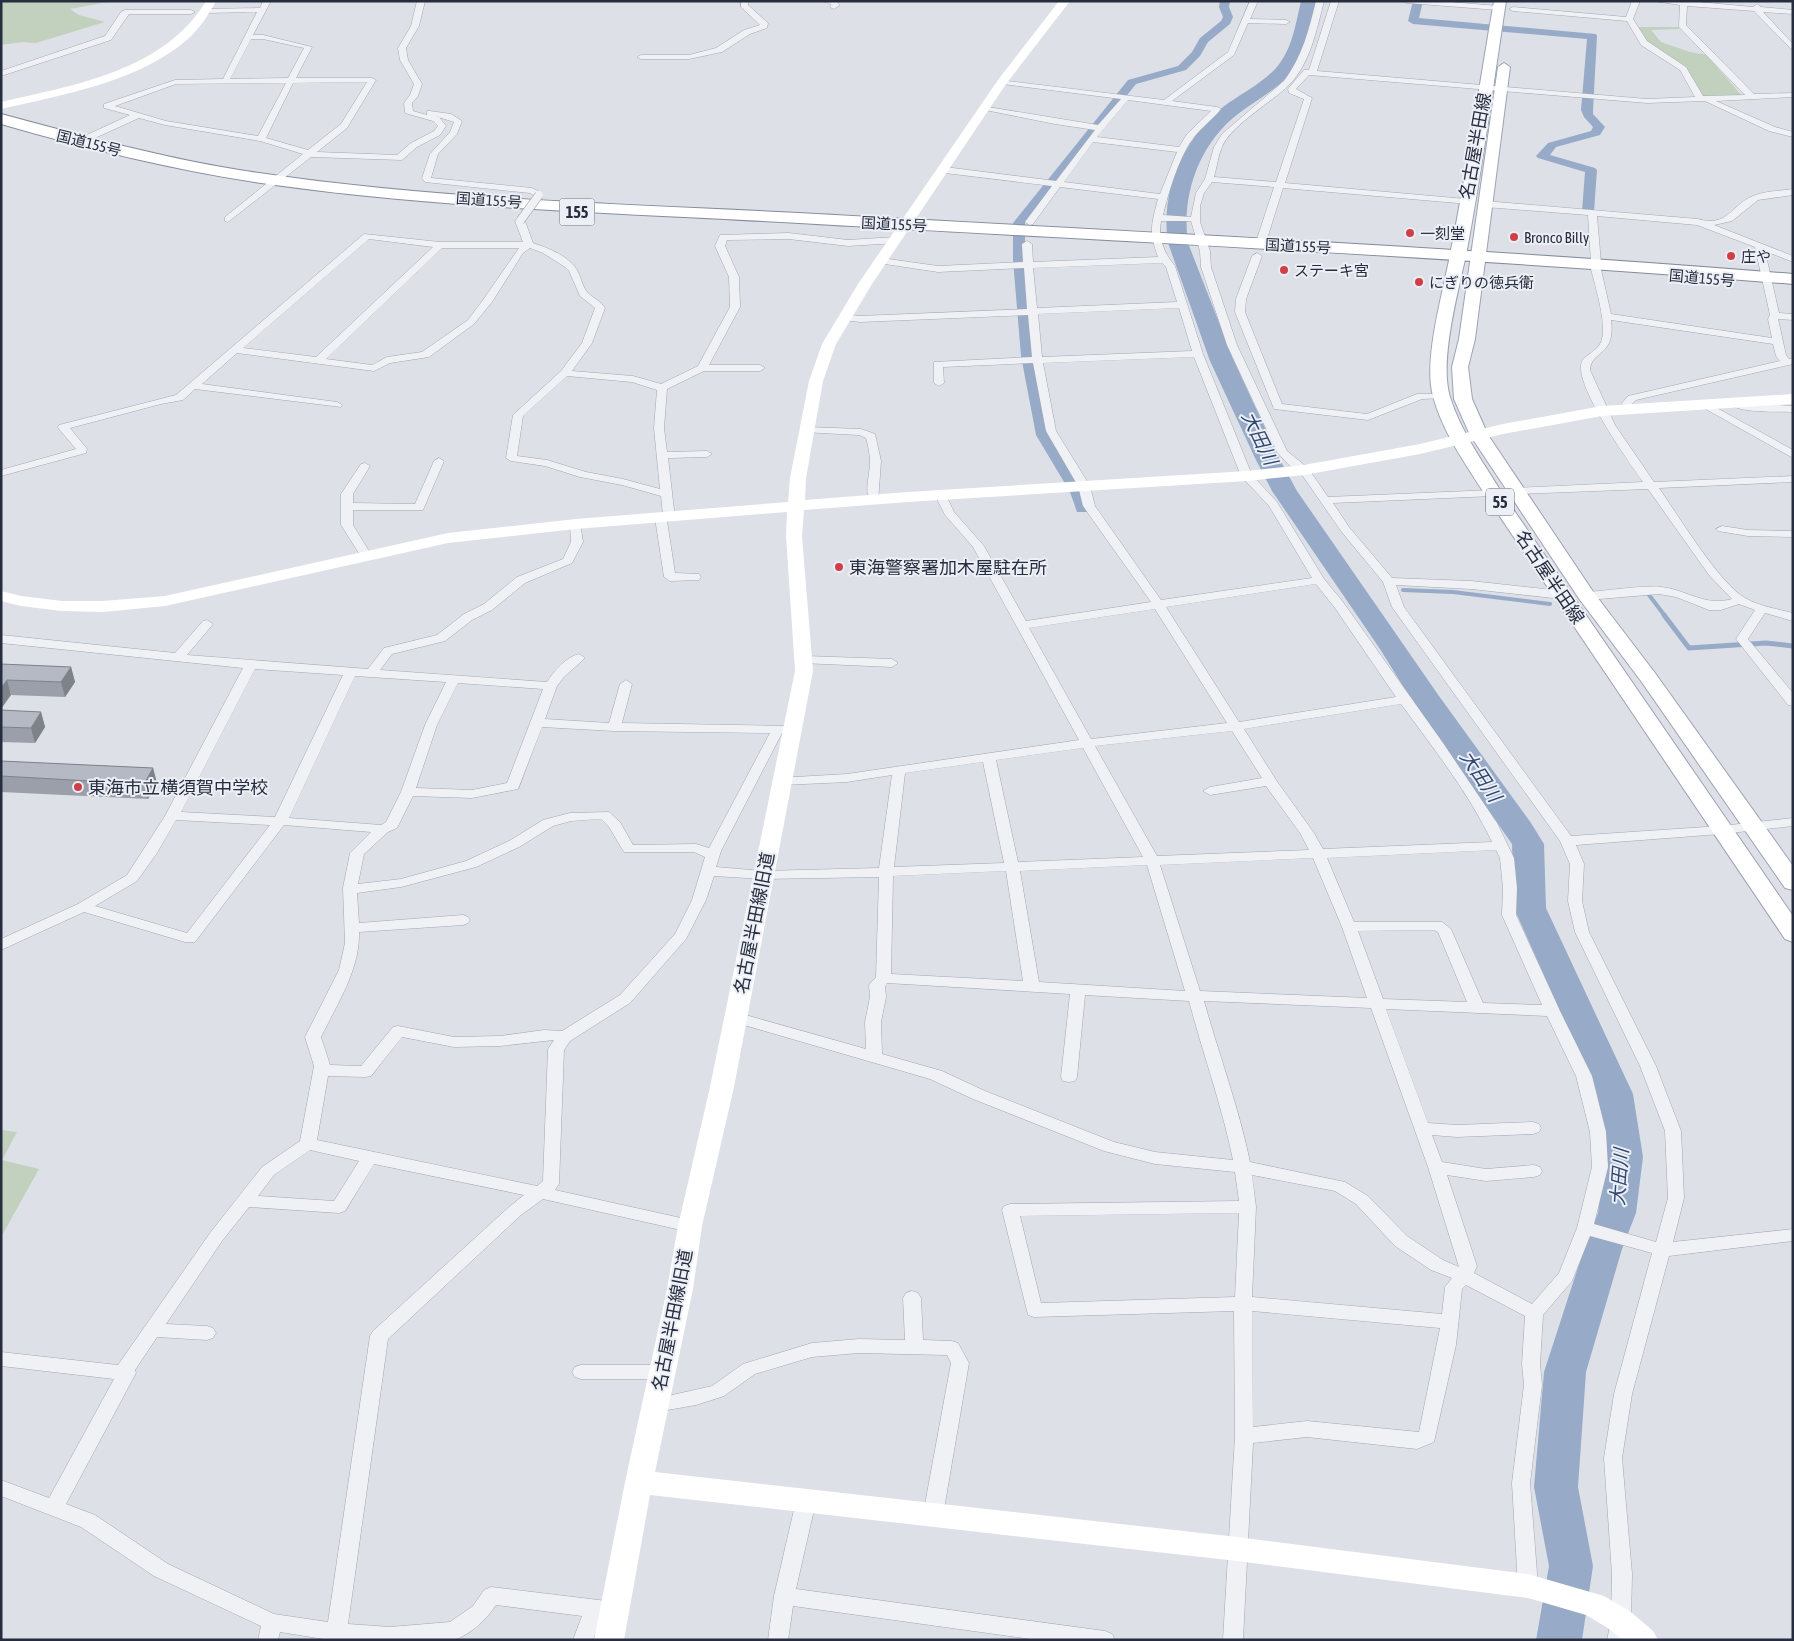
<svg xmlns="http://www.w3.org/2000/svg" width="1794" height="1641" viewBox="0 0 1794 1641" font-family="'Asap Condensed','Noto Sans JP',sans-serif">
  <rect width="100%" height="100%" fill="#dde0e7"/>
  <g fill="#c1d1be">
    <path d="M1,1h112l-43,8 9,6 26,7 -69,21 -14,-1 -21,3z"/>
    <path d="M1637,27h41l2,2 -29,1 10,12 29,10 17,3 34,40 -40,1 -15,-27 -39,-26z"/>
    <path d="M1,1130l16,2 -15,28 37,9 -38,68z"/>
  </g>
  <g fill="none" stroke-linecap="round" stroke-linejoin="round">
    <g stroke="#97abc8" stroke-width="4">
      <path d="M1403,590l50,2 97,12"/>
      <path d="M1649,595l16,21"/>
    </g>
    <path stroke="#97abc8" stroke-width="5" d="M1664,615l25,33 77,-5 27,3"/>
    <g fill="#97abc8" fill-rule="evenodd">
      <path d="M1220,1h10l-1,6 4,10 -3,7 -22,18 -8,14 -14,14 -50,14 -111,139v37l10,96 15,79 36,57 4,17 -3,3h-10l-7,-20 -34,-57 -15,-79 -8,-96v-37l115,-143 50,-14 14,-14 8,-14 21,-17 2,-4 -4,-10z"/>
      <path d="M1413,1h10l-4,17 177,16 1,2 -4,74v4l12,13 -5,8 -44,12 -6,8 45,13 2,2 -3,41 -2,3 -4,1 -6,-4 3,-39 -47,-14 -2,-2 12,-13 43,-12 2,-4 -9,-10 -3,-7 6,-71 -174,-15 -5,-3z"/>
    </g>
    <path fill="#97abc8" fill-rule="evenodd" d="M1301,1h16c-5,27 -10,53 -28,74 -14,16 -35,26 -51,39 -39,30 -57,81 -50,129l46,118 45,97 18,33 142,205 92,127 13,21 2,64 87,186 10,63 -7,56 -14,36 -36,123 -8,115 15,79 -11,74h-46l13,-74 -15,-79 10,-115 40,-123 14,-36 7,-56 -8,-63 -83,-186 -2,-64 -101,-145 -31,-50 -108,-158 -17,-33 -45,-97 -42,-118c-8,-51 15,-104 55,-136 19,-14 43,-25 57,-44 13,-18 16,-41 21,-62z"/>
    <g stroke="#a2a7b1" stroke-width="1">
      <g id="street">
        <path d="M263,1h8l-18,34h10l49,12 -16,31h76l4,2 -29,48 -30,24 80,3 14,-12 23,-12 4,-5 -5,-5 -28,-8 -1,-10 6,-8 4,-11 -14,-24 -2,-12 13,-22 6,-25h8l-6,25 -13,22 2,12 14,24 -4,12 -6,7 1,8 14,4v-4h3l21,3 11,7 -5,13 -19,20 -7,24 101,10 10,5v4h-6l-6,-4 -105,-11 -3,-4 8,-24 20,-22 4,-10 -19,-6 4,1 7,9 -6,9 -23,12 -15,13 -91,-3 -83,65 -3,-1v-4l78,-63 -43,-13 -95,-16 -26,-7 -55,25h-6v-4l52,-24 -26,-7v-4l71,-24 48,-1 34,-67 -52,1 -4,-2 4,-2 55,-1zM251,39h12l41,9 -16,30 -58,1zM367,82l-26,42 -33,26 -42,-12 27,-55zM286,83l-28,53 -92,-15 -51,-15 61,-22z"/>
        <path d="M741,1h8l-1,4 20,18 -1,5 -17,6 -28,18 -33,7h-48l-4,-2 4,-2h48l27,-7 28,-18 16,-5 -19,-18z"/>
        <path d="M822,1h14l4,4 -6,4 -4,-2 1,-3z"/>
        <path d="M1250,1h8l-8,18 36,1 4,2 -4,2 -38,-1 -14,32 -62,46 45,6 4,2c-8,10 -19,18 -27,28 -14,17 -26,57 -31,78l28,2 5,-24 9,-14 9,-32 8,-13 62,-53c18,-24 25,-51 32,-80h8c-7,28 -14,63 -35,84 -18,18 -58,40 -67,62 -4,9 -5,20 -8,30l62,5 28,-83 -15,-6 -1,-4 16,-19h5l22,-69h8l-22,70 330,28 48,-2 -15,-27 -39,-25 -14,-24 -114,-10 -4,-2 4,-2 113,10 6,-16h8l-7,18 14,22 39,26 17,29 42,-1 -66,-68 1,-22 -26,-4h34l65,6 4,-3 4,3 32,3v4l-30,-2 30,32v7l-39,-40 -67,-5 -1,19 68,69 39,-1v4l-77,4 59,26 18,5v5l-24,-6 -64,-30 -58,2 -338,-28 -13,14 16,9 -27,85 181,16 3,1v4l-186,-16 -16,51 -5,3 -5,-3 17,-52 -62,-5 -8,11 -4,13v16l10,29 1,16 26,78 50,106 21,17 20,29 165,-7 6,3 -6,3 -160,7 16,24 43,51 79,3 91,10 6,4 -6,4 -91,-10 -75,-4 8,22 167,229 150,-10 72,-8v8l-72,8 -145,11 8,19 -2,37 7,31 67,134 25,65 3,67 -11,44 120,-13v12l-124,15 -37,138 -10,64 10,116 -1,47 -4,19h-20l4,-19 1,-47 -8,-116 10,-64 38,-141 -62,-17 -18,45 -29,34 -3,49 2,21 -12,98 8,103 -3,6 -7,3 -7,-3 -3,-6 -6,-103 12,-98 -2,-21 3,-48 -59,-31 -4,4 -6,56 -22,97 -17,7 -110,-12 -54,6 -10,197h-20l12,-204 -1,-125 -200,6 -6,-2 -26,-105 2,-4 6,-2 229,-3 -4,-29 -80,-8 -51,-13 -131,-52 -43,-20 -200,-58 -3,-4 3,-4 5,-1 131,37 -1,-27 5,-25 -1,-12 7,-8 3,-100 -116,2 -49,-3 -8,24 -20,39 -56,64 -60,38 -6,9 -5,134 -4,6 135,30 6,2 2,4 -2,4 -6,2 -147,-33 -22,16 -133,124 -40,285 42,3 60,-5 23,-16 11,-16 7,-3 124,15 7,3 3,6 -3,6 -7,3 -14,-2 -8,22h-20l9,-24 -86,-11c-10,15 -25,29 -42,35h-124l-50,-8 -2,8h-20l3,-14 -107,-50 -73,-49 -80,-31v-16l48,18 65,-119 -113,-13v-14l117,13 92,-132 52,-66 38,-26 14,-75 -9,-29 34,-67 6,-27 -2,-55 7,-35 21,-21 -87,-7 -89,117h-10l-101,-30 -83,38v-11l77,-35 49,-29 38,-59 78,-148 -242,-25v-8l174,18 28,-32 4,-1 6,4 -26,31 181,14 16,-21 53,-13 27,-21 20,-10 33,-27 46,-18 8,-17 -1,-18 2,-2h8l3,20 -11,21 -47,20 -33,27 -20,10 -27,21 -53,13 -12,16 167,12c7,-11 19,-25 32,-28l6,4 -21,19 -7,9 -12,33 64,4 11,-39 6,-4 6,4 -10,39 168,3 2,3 -2,3 -8,1 -61,118 -5,16 47,4 116,-3 13,-93 -45,7 -64,3 -5,-1 -2,-3 2,-3 69,-4 232,-34 -106,-193 -28,-32 -10,-20 2,-2h8l9,19 30,34 42,75 125,-19 -68,-96 -5,-20 -32,-55 -13,-68 -90,4 1,16 -5,3 -5,-3v-21l98,-5 -4,-42 -168,7 -17,-2 -5,-3 5,-3 17,2 167,-7 -3,-41 -86,4 -60,-9 -2,-2 5,-3 57,8 85,-4 -1,-18 5,-3 5,3 1,18 125,-5c-9,-25 -7,-32 0,-58l-98,-12 -27,37 -3,1 -5,-3 27,-36 -107,-13 -4,-3 4,-3 111,14 39,-51 -40,-6 -70,-14 -4,-2 1,-2 116,19 23,-26 -119,-15h-3v-4l165,20 64,-48zM1128,100l83,11 -24,23 -8,13 -82,-10zM1093,142l84,10 -17,42 -96,-12zM1161,221h30l9,30 1,16 26,78 50,107 12,13 11,7 41,59 42,51 9,25 168,234 10,23 -2,37 7,31 65,134 25,65 3,67 -12,44 -62,-18 14,-57 -2,-35 -14,-56 -32,-65 -44,-96 1,-27 -3,-30 -17,-35 -54,-80 -100,-141 -19,-23 -47,-77 -25,-27 -49,-121 -28,-88c-11,-13 -17,-28 -14,-45zM1162,263l4,4 11,35 -140,6 -4,-40zM1179,308l13,43 -150,6 -4,-43zM1194,357l47,119 28,30 43,72 -151,22 -66,-94 -5,-20 -34,-55 -13,-68zM1316,584l19,24 61,89 -157,25 -73,-115zM1155,609l72,114 -136,16 -62,-111zM255,669l88,6 -68,142 -94,-5zM355,676l91,6 -21,43 -24,67 -15,30 -5,3 -92,-7zM458,683l85,6 -36,94 -35,7 -56,-2 21,-63zM1401,704c32,44 68,89 91,138l-169,7 -9,-16 -38,-53 -32,-51zM542,727l72,4 156,2 -61,115 -13,-4 -63,1 -13,-23 -11,-10 -39,1 -27,7 -34,21 -43,20 -65,18 -43,5 6,-30 24,-22 9,-4 16,-32 59,2 46,-9zM1232,731l30,47 -52,9 -7,4 7,4 56,-9 34,47 9,17 -152,6 -62,-110zM1083,748l60,109 -125,5 -22,-102zM983,762l21,101 -110,4 11,-94zM601,819l8,8 15,25h70l11,5 -13,43 -17,34 -55,61 -58,36 -18,-1 -44,6 -46,1 -56,-11 -5,1 -32,39 -31,-1 -9,-28c16,-33 39,-67 38,-105l104,-7 5,-2 2,-3 -2,-3 -5,-2 -104,8 -2,-30 44,-6 75,-20 43,-20 34,-21 18,-5zM176,820l94,5 -83,108 -92,-27 42,-25 20,-28zM1496,850l4,8 3,30 -1,27 40,90 -59,-2 -32,-74 -9,-7h-88l-27,-64zM1313,858l29,69 25,71 -167,-7 -40,-126zM1147,865l38,126 -146,-9 -19,-111zM1006,871l17,110 -132,-7 2,-98zM1434,930l4,2 29,70 -84,-3 -25,-68zM887,983l183,11 -9,83 2,4 6,1 6,-1 2,-4 8,-82 104,6c14,53 33,105 44,159l-78,-8 -41,-10 -129,-51 -43,-20 -60,-17 -1,-32 5,-25 -1,-11zM1204,1001l167,7 57,159 31,100 -16,-7 -36,-24 -39,-40 -23,-14 -95,-20c-11,-54 -31,-107 -46,-161zM1386,1009l161,7 29,60 14,56 2,35 -15,61 -18,45 -27,31 -58,-31 3,-7 -30,-91 39,6 48,-4 6,-2 2,-4 -2,-4 -6,-2 -48,4 -44,-7 -10,-27 25,2 76,-3 6,-2 2,-4 -2,-4 -6,-2 -76,3 -29,-2zM402,1037l52,10 46,-1 54,-6 -6,9 -5,132 -6,5 -220,-46 11,-64 37,1 6,-1zM310,1150l49,11 -25,40 -76,-5 16,-21zM374,1164l150,31 -15,12 -136,124 -3,5 -42,286 -54,-8 -106,-50 -73,-49 -29,-11 70,-131 -1,-3 22,-33 50,3 6,-2 3,-5 -3,-5 -6,-2 -41,-2 56,-83 27,-34 90,6 6,-2zM1252,1175l83,16 21,13 39,42 36,24 21,8 -7,9 -3,27 -190,-17 4,-90zM1239,1213l-4,84 -194,6 -21,-87zM1252,1311l188,17 -21,104 -112,-11 -54,6z"/>
        <path d="M1404,1h35l59,5 4,2 -4,2 -91,-7z"/>
        <path d="M125,10h66l4,2 -4,2h-62l-18,26 -110,36v-5l104,-35 16,-24z"/>
        <path d="M1793,189v6l-35,5 -26,21 -18,4 79,31v6l-28,-11 14,62 14,1v6l-15,-1 8,36 3,4 4,-1v6l-157,36 -4,4v6h-8l-2,-7 6,-7 152,-35 -4,-5 -3,-12 -162,-24c5,37 -20,30 -21,50l25,55 39,57 139,-6v6l-134,6c19,27 60,95 86,110 14,8 32,11 48,15v8l-28,-8 -17,26 45,54v13l-5,-1 -52,-66 19,-29 -16,-6 -18,6h-12l-33,-13 -17,-3 -72,6 -6,-4 6,-4c20,-1 55,-7 74,-5 27,3 44,20 71,12l-23,-24 -61,-86 -132,5 -6,-3 6,-3 127,-6c-14,-20 -71,-99 -61,-121 5,-7 14,-10 18,-17 9,-15 -5,-58 -9,-75l2,-2h6l2,2 10,45 161,24 -4,-19 2,-4 -15,-68 -58,-22 -100,-9 4,47 -5,3 -5,-3 -3,-48 -103,-8 -4,-3 4,-3 213,18c30,9 34,-15 55,-23 12,-5 27,-5 40,-7z"/>
        <path d="M520,218l5,3 8,22c15,5 38,14 45,29 3,6 5,16 10,21 6,6 12,7 17,15l-13,35 -20,28 61,5 28,8 37,-18 32,-59 -1,-30 -14,-31 5,-11 69,-2 59,7 48,-3 5,3 -5,3 -48,3 -59,-7 -62,1 -2,6 14,31 1,30 -31,58h51l5,3 -5,3h-56l-37,18 -3,39 3,24 40,-1 5,3 -5,3 -39,1 7,60 -2,2 -6,1 8,52 24,1 2,3 -2,3 -29,1 -6,-4 -9,-59 2,-2 6,-1 -2,-19 -39,-11 -42,-8 -35,-11 -34,-5 -5,-3 7,-43 48,-44 21,-28 13,-35 -15,-12 -11,-25 -4,-4 -22,-14 -13,-5 -7,5 -31,49 -18,22 -45,33 -39,6 -16,8 -137,-18 -35,31 135,18 5,3 -1,2 -146,-18 -12,11 -22,4 -91,24 17,21 -1,4 -85,23v-6l75,-21 -17,-20 -1,-2 1,-2 117,-30 188,-161 76,8h83l-8,-21zM369,239l64,8 -117,110 -73,-9zM442,248h77l-36,52 -15,20 -46,32 -35,5 -15,8 -46,-6zM567,376l65,6 25,8 -3,38 6,61 -37,-10 -37,-7 -39,-12 -30,-4 6,-40z"/>
        <path d="M1257,253l5,3 -16,43 -1,13 37,92 85,10 50,-20h28l1,2 -1,2 -23,1 -54,21 -94,-11 -39,-97 1,-13 16,-43z"/>
        <path d="M1733,400l9,3 51,3v6c-16,-1 -54,2 -65,-9z"/>
        <path d="M1706,402l87,48v8l-91,-51 -1,-2z"/>
        <path d="M806,427l55,2 14,5 6,27 -3,41h-8c-6,-12 0,-27 0,-40 0,-8 -2,-17 -4,-24l-7,-3 -57,-3 -1,-2z"/>
        <path d="M439,458l5,3 -21,49h-70v15l19,31 -6,3 -4,-1 -21,-33v-31l20,-30 4,-1 5,3 -17,28v9l62,1 19,-43z"/>
        <path d="M1722,526l26,4 45,1v6l-45,-1 -30,-5 -2,-2z"/>
        <path d="M805,656l87,3 6,4 -6,4 -91,-4 -2,-3 2,-3z"/>
        <path d="M912,1291l6,2 3,5 2,42 29,1 6,2 11,20 -26,152 -3,6 -7,2 -7,-2 -3,-6 28,-152 -4,-8 -88,-2 -47,4 -57,17 -31,22 -6,2 -22,7 -40,7 -6,-2 -3,-5 3,-5 62,-14 31,-22 69,-21 47,-4 46,1 -2,-42 3,-5z"/>
        <path d="M581,1365h82l6,2 3,5 -3,5 -6,2h-82l-6,-2 -3,-5 3,-5z"/>
        <path d="M806,1493l7,2 3,6 -20,88 309,42 7,3 3,6h-77l-245,-34 -5,34h-20l6,-44 22,-95 3,-6z"/>
      </g>
    </g>
    <g stroke="#9ca3b3" stroke-width="2">
      <g id="primary">
        <path d="M1494,1h12c-13,85 -24,170 -40,254 -8,37 -27,107 -16,142 11,35 33,65 52,96l291,423v26l-8,-3 -301,-446c-19,-30 -42,-62 -51,-97 -10,-36 10,-103 17,-141 17,-84 29,-169 44,-254z"/>
        <path d="M1504,63l6,4 -35,272 -7,28 4,32 16,36 106,158 61,80 138,193v24l-8,-2 -144,-207 -61,-81 -110,-165 -16,-36 -2,-32 7,-28 39,-272z"/>
      </g>
    </g>
    <g stroke="#848c9e" stroke-width="2">
      <path id="highway" d="M1,114c79,21 157,43 238,56 195,31 399,34 596,45 319,18 639,33 958,59v10c-331,-27 -663,-42 -994,-61 -175,-10 -351,-14 -524,-38 -93,-13 -184,-35 -274,-61z"/>
    </g>
    <use href="#street" fill="#f0f1f5" fill-rule="evenodd"/>
    <g fill="#fff" fill-rule="evenodd">
      <path d="M206,1h10c-7,13 -16,27 -27,37 -47,43 -127,57 -188,71v-7c73,-17 163,-31 205,-101z"/>
      <path d="M1059,1h11l-64,83 -134,200 -36,60 -13,37 -17,97 -1,22 103,-8 339,-21 57,-6 116,-21 83,-20 99,-18 191,-12v10l-191,12 -99,18 -83,20 -116,21 -57,6 -339,21 -104,8 -2,26 11,135 -79,416 -32,139 -9,63 -38,183 582,65 291,37 76,22 27,16 22,19 5,9h-36l-11,-10 -25,-15 -58,-17 -291,-37 -587,-66 -26,145h-30l31,-158 42,-193 11,-63 32,-139 85,-416 -9,-135 1,-24 -211,17 -128,14 -283,63 -62,6 -41,-1 -41,-5 -20,-5v-10l20,5 41,5h41l62,-5 283,-63 128,-14 212,-17 2,-24 19,-97 13,-37 36,-60 140,-204z"/>
    </g>
    <use href="#primary" fill="#fff" fill-rule="evenodd"/>
    <use href="#highway" fill="#fff" fill-rule="evenodd"/>
    <g stroke="#a2a7b1" stroke-width="9" stroke-linecap="butt">
      <path id="street-bridge" d="M520,221l19,-26"/>
    </g>
    <use href="#street-bridge" stroke="#f0f1f5" stroke-width="8"/>
  </g>
  <g fill="#9b9fa9">
    <path d="M1,664l70,3 4,15 -10,15 -54,-2z"/>
    <path d="M1,710l40,2 4,15 -10,16 -34,-1z"/>
    <path d="M1,761l152,7 4,15 -9,16 -147,-7z"/>
  </g>
  <g fill="#7e8289">
    <path d="M71,667l4,15 -10,15 -4,-15z"/>
    <path d="M7,680l4,15 -10,14v-21z"/>
    <path d="M41,712l4,15 -10,16 -4,-15z"/>
    <path d="M153,768l4,15 -9,16 -4,-15z"/>
  </g>
  <g fill="#b4b9c4" stroke="#7e8289">
    <path d="M1,664l70,3 -10,15 -54,-2 -6,8z"/>
    <path d="M1,710l40,2 -10,16 -30,-1z"/>
    <path d="M1,761l152,7 -9,16 -143,-8z"/>
  </g>
  <g fill="#cf3f48" stroke="#eceff5" stroke-width="2">
    <circle cx="1410" cy="233" r="5"/>
    <circle cx="1514" cy="237" r="5"/>
    <circle cx="1731" cy="256" r="5"/>
    <circle cx="1284" cy="270" r="5"/>
    <circle cx="1419" cy="282" r="5"/>
    <circle cx="839" cy="567" r="5"/>
    <circle cx="78" cy="787" r="5"/>
  </g>
  <g text-anchor="middle" dominant-baseline="central" stroke-width="4" stroke-linejoin="round" paint-order="stroke">
    <g font-size="15" fill="#262d3e" stroke="#eceff5">
      <text transform="translate(89 143) rotate(14)">国道155号</text>
      <text transform="translate(489 200) rotate(4)">国道155号</text>
      <text transform="translate(894 224) rotate(3)">国道155号</text>
      <text transform="translate(1298 246) rotate(3)">国道155号</text>
      <text transform="translate(1702 278) rotate(5)">国道155号</text>
    </g>
    <g font-size="15" fill="#262d3e" stroke="#eceff5" text-anchor="start">
      <text x="1420" y="233">一刻堂</text>
      <text x="1524" y="237">Bronco Billy</text>
      <text x="1741" y="256">庄や</text>
      <text x="1294" y="270">ステーキ宮</text>
      <text x="1429" y="282">にぎりの徳兵衛</text>
    </g>
    <g fill="#eceff5" stroke="#616775" stroke-width="1">
      <rect x="559.5" y="198.5" width="35" height="27" rx="4"/>
      <rect x="1486" y="488.5" width="28" height="27" rx="4"/>
    </g>
    <g font-size="16" font-weight="bold" fill="#262d3e">
      <text x="577" y="212">155</text>
      <text x="1500" y="502">55</text>
    </g>
    <g font-size="18" fill="#262d3e" stroke="#eceff5">
      <text transform="translate(1475 146) rotate(-80)">名古屋半田線</text>
      <text transform="translate(1550 577) rotate(56)">名古屋半田線</text>
      <text transform="translate(754 923) rotate(-79)">名古屋半田線旧道</text>
      <text transform="translate(672 1320) rotate(-79)">名古屋半田線旧道</text>
    </g>
    <g font-size="18" fill="#262d3e" stroke="#eceff5" text-anchor="start">
      <text x="849" y="567">東海警察署加木屋駐在所</text>
      <text x="88" y="787">東海市立横須賀中学校</text>
    </g>
    <g font-size="19" font-style="italic" fill="#304872" stroke="#eceff5">
      <text transform="translate(1260 438) rotate(64)">大田川</text>
      <text transform="translate(1481 776) rotate(56)">大田川</text>
      <text transform="translate(1619 1177) rotate(-86)">大田川</text>
    </g>
  </g>
  <rect width="1794" height="1641" fill="none" stroke="#262d3e" stroke-width="5"/>
</svg>
